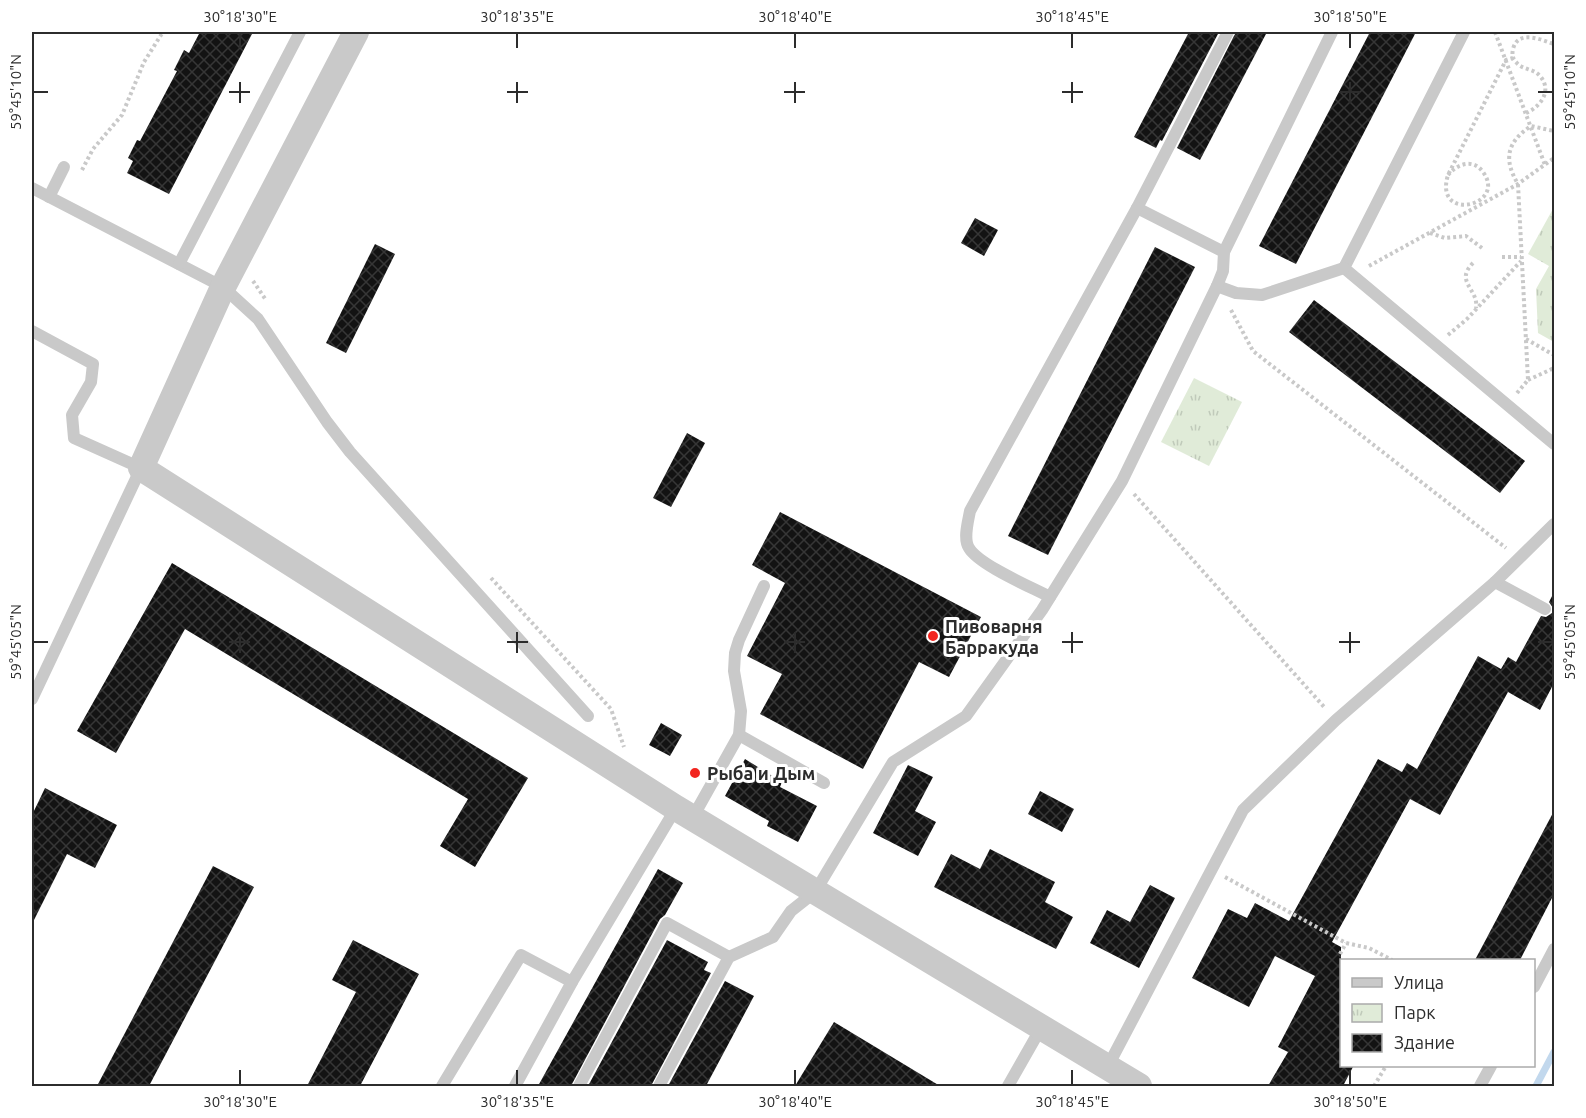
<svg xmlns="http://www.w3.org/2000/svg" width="1586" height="1118" viewBox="0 0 1586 1118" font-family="Ubuntu,sans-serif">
  <defs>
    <pattern id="park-tufts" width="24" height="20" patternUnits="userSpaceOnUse" patternTransform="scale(1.5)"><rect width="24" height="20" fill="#e0ebd8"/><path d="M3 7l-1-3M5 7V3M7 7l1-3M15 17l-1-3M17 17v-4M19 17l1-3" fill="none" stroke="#c0caba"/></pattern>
    <pattern id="building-cross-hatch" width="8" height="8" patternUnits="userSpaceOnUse" patternTransform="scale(1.5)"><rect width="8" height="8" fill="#131313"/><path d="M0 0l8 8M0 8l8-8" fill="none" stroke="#363636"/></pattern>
  </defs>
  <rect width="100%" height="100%" fill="#fff"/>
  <g fill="url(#park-tufts)">
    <path d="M1554,207v135l-16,-9 -2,-44 13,-23 -21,-12z"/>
    <path d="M1194,378l48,24 -33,64 -48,-24z"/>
  </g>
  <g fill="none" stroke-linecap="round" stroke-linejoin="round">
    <path stroke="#c2d8ed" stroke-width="7" d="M1536,1086l18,-34"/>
  </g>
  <g fill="url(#building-cross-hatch)">
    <path d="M200,32h53l-84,162 -42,-21 6,-12 -5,-3 9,-18 3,1 37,-70 -3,-1 10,-20 5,3z"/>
    <path d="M1189,32h30l-57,109 -2,-1 -4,8 -22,-11z"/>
    <path d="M1236,32h31l-67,128 -23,-12z"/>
    <path d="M1370,32h46l-120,232 -37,-18z"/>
    <path d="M975,218l23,12 -14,26 -23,-13z"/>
    <path d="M375,244l20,10 -49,99 -20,-10z"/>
    <path d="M1155,247l40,20 -147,288 -40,-19z"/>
    <path d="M1314,300l211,161 -25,32 -211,-161z"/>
    <path d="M687,433l18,10 -34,64 -18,-9z"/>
    <path d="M780,512l201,105 -32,60 -30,-15 -56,107 -103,-55 22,-40 -35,-18 38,-73 -33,-18z"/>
    <path d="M172,563l356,215 -53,89 -35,-21 28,-47 -283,-170 -69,124 -39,-22z"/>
    <path d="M1554,592v91l-14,27 -32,-18 -68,123 -30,-16 -78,143 9,5v118h13l-11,21h-75l20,-34 -10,-5 37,-71 -40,-20 -26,51 -57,-29 36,-69 19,9 8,-15 34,18 89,-162 24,13 5,-9 10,6 61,-113 23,13 7,-12 8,5 25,-46 5,1 6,-4 1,-5 -4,-6z"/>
    <path d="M661,723l21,12 -12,21 -21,-11z"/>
    <path d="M745,759l37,23 -2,5 37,19 -19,36 -31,-16 2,-5 -44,-25z"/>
    <path d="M908,765l25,12 -18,34 21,11 -18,34 -45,-23z"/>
    <path d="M45,788l72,37 -22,43 -28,-14 -35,70v-109z"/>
    <path d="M1040,791l34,18 -12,23 -34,-18z"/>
    <path d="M1554,811v83l-34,66h-45z"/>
    <path d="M990,849l65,33 -10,20 28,15 -17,32 -122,-62 17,-33 29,15z"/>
    <path d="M213,866l41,21 -105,199h-52z"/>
    <path d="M658,869l25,14 -18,32 -5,4 -89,167h-33z"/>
    <path d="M1150,885l25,13 -36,70 -49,-25 17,-33 23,12z"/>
    <path d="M353,940l66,34 -59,112h-53l49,-94 -24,-12z"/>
    <path d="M667,940l41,22 -4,8 7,3 -60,113h-63z"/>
    <path d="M725,981l29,15 -48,90h-38z"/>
    <path d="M834,1022l106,64h-145z"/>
  </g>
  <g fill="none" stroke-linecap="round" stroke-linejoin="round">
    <g stroke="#c9c9c9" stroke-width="4" stroke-dasharray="3 3" stroke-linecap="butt">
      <path d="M1495,32l50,133"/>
      <path d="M1526,113c14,-6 27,-22 14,-37 -7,-8 -18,-6 -24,-14 -4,-4 -4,-8 -3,-13 5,-20 29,-9 41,-5"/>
      <path d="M82,170l11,-21 29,-34 22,-53 17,-27 4,-3"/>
      <path d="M1448,175c9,-11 25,-17 35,-3 25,34 -50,51 -35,3l58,-115 7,-2"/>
      <path d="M1430,233l15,5 21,-2 16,12"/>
      <path d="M1502,257h19"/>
      <path d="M1473,263c-19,19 6,26 3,45"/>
      <path d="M1369,266l149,-82 36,-26"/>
      <path d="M253,281l13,19"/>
      <path d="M1231,310l22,41 253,197"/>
      <path d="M1448,335l19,-16 54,-58"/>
      <path d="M1526,339l28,16"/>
      <path d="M1528,380l26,-12"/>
      <path d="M1517,393l11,-13 -10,-196c-15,-25 -11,-42 13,-58l23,5"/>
      <path d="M1134,494l191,214"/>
      <path d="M491,578l120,131 13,38"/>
      <path d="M1225,877l121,66 23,5 23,12"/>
      <path d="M1340,954l6,-11"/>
      <path d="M1374,1086l12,-20"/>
    </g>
    <g stroke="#c9c9c9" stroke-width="12">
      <path d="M1464,32l-120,236 210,176"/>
      <path d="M32,188l191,99 35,32 69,103 23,30 238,264"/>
      <path d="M49,197l15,-30"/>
      <path d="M1224,252l-87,-44 91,-176"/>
      <path d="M179,264l121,-232"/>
      <path d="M1217,286l19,7 26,2 82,-27"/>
      <path d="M32,331l61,33 -2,18 -19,33 2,23 67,30 -109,231"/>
      <path d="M1495,582l50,27"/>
      <path d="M1050,597c-19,-10 -71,-32 -81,-49 -6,-9 -1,-26 1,-37l167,-303"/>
      <path d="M739,735l85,48"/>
      <path d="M693,817l46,-82 2,-24 -7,-40 1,-18 4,-13 25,-54"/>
      <path d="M1534,987l20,-38"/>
      <path d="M1107,1068l136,-258 93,-90 159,-138 59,-58"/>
      <path d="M442,1086l79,-131 51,27"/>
      <path d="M515,1086l57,-104 104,-174"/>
      <path d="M579,1086l88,-163 62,34"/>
      <path d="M659,1086l70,-129 44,-20 18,-26 24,-19 78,-130 73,-46 76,-106 80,-129 95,-195 6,-15 1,-19 108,-220"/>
      <path d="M1008,1086l33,-58"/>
      <path d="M1480,1086l11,-20"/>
    </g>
    <path stroke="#c9c9c9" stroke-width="26" d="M356,32l-133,255 -82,181 535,340 463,278"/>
  </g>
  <path fill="none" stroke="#2c2c2c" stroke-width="2" d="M240,33v15M517,33v15M795,33v15M1072,33v15M1350,33v15M240,82v21M517,82v21M795,82v21M1072,82v21M1350,82v21M33,92h15M229,92h21M507,92h21M784,92h21M1062,92h21M1339,92h21M1538,92h15M240,632v21M517,632v21M795,632v21M1072,632v21M1350,632v21M33,642h15M229,642h21M507,642h21M784,642h21M1062,642h21M1339,642h21M1538,642h15M240,1070v15M517,1070v15M795,1070v15M1072,1070v15M1350,1070v15"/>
  <g fill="#f2251f" stroke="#fff" stroke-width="2">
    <circle cx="933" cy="636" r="6"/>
    <circle cx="695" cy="773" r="6"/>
  </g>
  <g text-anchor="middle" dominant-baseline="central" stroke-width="6" stroke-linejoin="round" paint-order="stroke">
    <g font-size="18" font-weight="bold" fill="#2c2c2c" stroke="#fff" text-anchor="start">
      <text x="945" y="626">Пивоварня<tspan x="945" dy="21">Барракуда</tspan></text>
      <text x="707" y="773">Рыба и Дым</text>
    </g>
  </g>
  <rect width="1586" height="1118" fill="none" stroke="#ffffff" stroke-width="66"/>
  <rect x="1340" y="959" width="195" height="108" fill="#ffffff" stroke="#ababab" stroke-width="1.5"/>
  <rect x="1352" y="978" width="30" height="9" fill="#c9c9c9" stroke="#ababab" stroke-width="1.5"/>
  <text x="1394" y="989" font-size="18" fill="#2c2c2c">Улица</text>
  <rect x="1352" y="1004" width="30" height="18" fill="url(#park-tufts)" stroke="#ababab" stroke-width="1.5"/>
  <text x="1394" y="1019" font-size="18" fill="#2c2c2c">Парк</text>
  <rect x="1352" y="1034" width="30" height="18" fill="url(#building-cross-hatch)" stroke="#ababab" stroke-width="1.5"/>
  <text x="1394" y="1049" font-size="18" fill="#2c2c2c">Здание</text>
  <rect x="33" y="33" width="1520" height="1052" fill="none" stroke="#2c2c2c" stroke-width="2"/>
  <g font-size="15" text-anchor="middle" fill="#2c2c2c">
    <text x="240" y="22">30°18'30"E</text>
    <text x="517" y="22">30°18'35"E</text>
    <text x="795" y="22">30°18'40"E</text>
    <text x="1072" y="22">30°18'45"E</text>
    <text x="1350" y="22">30°18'50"E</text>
    <text transform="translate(16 92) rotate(-90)" y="5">59°45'10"N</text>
    <text transform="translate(1570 92) rotate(-90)" y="5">59°45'10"N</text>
    <text transform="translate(16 642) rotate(-90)" y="5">59°45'05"N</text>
    <text transform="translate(1570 642) rotate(-90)" y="5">59°45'05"N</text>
    <text x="240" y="1107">30°18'30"E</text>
    <text x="517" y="1107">30°18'35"E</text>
    <text x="795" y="1107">30°18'40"E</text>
    <text x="1072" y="1107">30°18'45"E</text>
    <text x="1350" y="1107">30°18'50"E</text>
  </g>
</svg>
